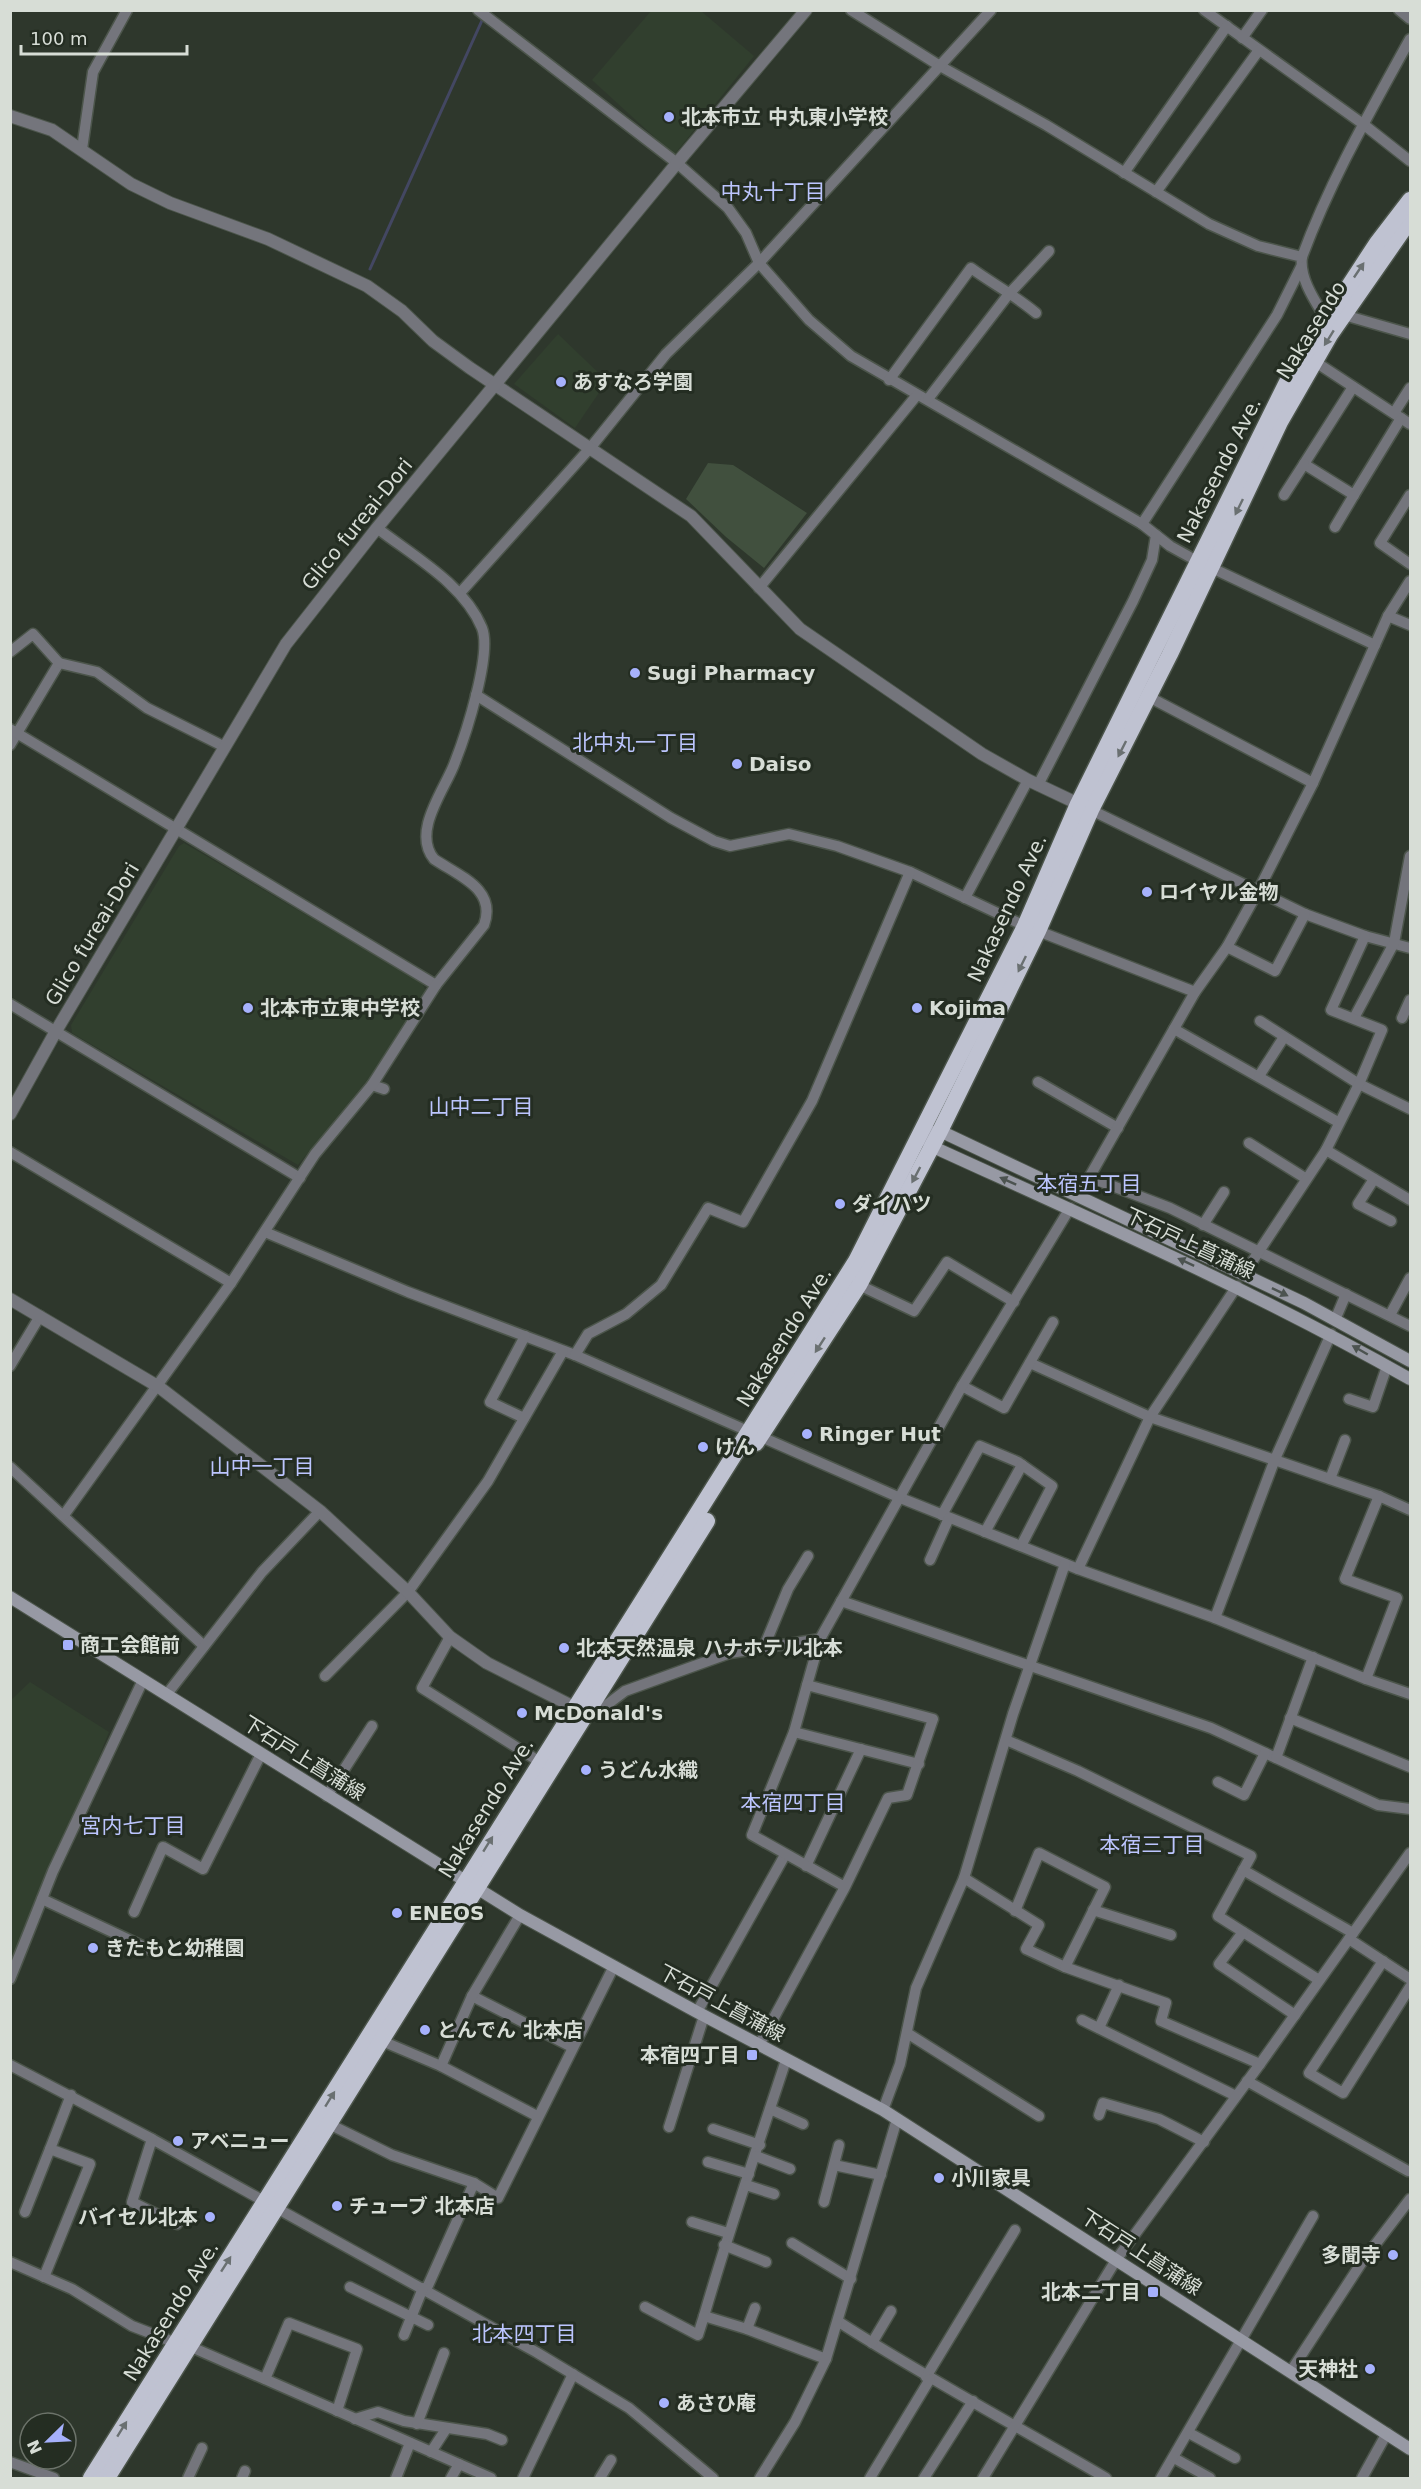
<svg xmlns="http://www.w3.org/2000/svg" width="1421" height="2489" viewBox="0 0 1421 2489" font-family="'DejaVu Sans','Noto Sans JP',sans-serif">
  <rect width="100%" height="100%" fill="#2e372c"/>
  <g fill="#313f2e">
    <path d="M651,11h50l53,45 -80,99 -82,-75z"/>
    <path d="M558,334l49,47 -32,47 -61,-44z"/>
    <path d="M184,843l238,140 4,8 -57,87 -71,87 -226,-132 -1,-8 108,-179z"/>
    <path d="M30,1682l79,50 -98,247v-279z"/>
  </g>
  <path fill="#41503e" d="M708,463l25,2 74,48 -43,55 -38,-31 -40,-38z"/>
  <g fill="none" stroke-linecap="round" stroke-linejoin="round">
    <path stroke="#434762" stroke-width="3" d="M370,269l114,-253"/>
    <g stroke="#4c554b" stroke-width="13">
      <g id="minor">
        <path d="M478,10l199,153 51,45 18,25 13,30 50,57 42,36 291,168"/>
        <path d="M851,10l89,56 106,59 163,99 49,22 44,11c-3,21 13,44 24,62"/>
        <path d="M1204,10l159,114 47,37"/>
        <path d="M1399,10l11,9"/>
        <path d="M1242,38l20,-28"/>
        <path d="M82,149l11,-77 34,-62"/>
        <path d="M1124,173l103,-147"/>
        <path d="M1156,192l103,-142"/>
        <path d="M1302,257c28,-76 69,-147 108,-218"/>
        <path d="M1301,267l-24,48 -135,209 28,22 27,15 178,84"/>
        <path d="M1344,315l66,19"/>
        <path d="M1314,361l96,63"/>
        <path d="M889,380l82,-112c22,16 45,28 65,45"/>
        <path d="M1353,387l-49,77 50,31 47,-77"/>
        <path d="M928,399l80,-104 41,-44"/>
        <path d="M1394,413l16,-25"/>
        <path d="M1284,495l20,-31"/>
        <path d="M1410,495l-30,48 30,21"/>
        <path d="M1335,527l19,-32"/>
        <path d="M759,588l158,-193"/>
        <path d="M460,593l131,-146 75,-93 93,-91 232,-253"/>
        <path d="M1388,616l22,9"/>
        <path d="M10,652l23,-18 26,29 -49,82"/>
        <path d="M59,663l38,9 50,36 78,39"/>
        <path d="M476,695l195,123 43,23 16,5 59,-12 48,12 73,26 115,54"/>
        <path d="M1149,697l164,86"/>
        <path d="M10,729l426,256"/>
        <path d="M1038,785l95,-184 19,-41 4,-25"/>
        <path d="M1091,810l214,104 60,22 45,12"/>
        <path d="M965,898l63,-118"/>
        <path d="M1038,931l157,61"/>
        <path d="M1227,947l48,24 30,-57"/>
        <path d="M10,1004l290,174"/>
        <path d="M1354,1018l40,-75 16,-87"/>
        <path d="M1402,1018l8,-18"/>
        <path d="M1260,1021l99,63 51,25"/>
        <path d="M1174,1029l164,93"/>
        <path d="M1259,1076l25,-39"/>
        <path d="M1038,1082l80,46"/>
        <path d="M372,1085l12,4"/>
        <path d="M1249,1143l56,35"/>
        <path d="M1326,1150l84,50"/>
        <path d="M10,1152l221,131"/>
        <path d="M1089,1177l81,31 240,118"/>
        <path d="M1374,1179l-16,25 33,17"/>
        <path d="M1078,1197l117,-205 32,-45 30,-54 56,-110 75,-167 22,-35"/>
        <path d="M1203,1225l21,-33"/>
        <path d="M265,1232l143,60 167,63 323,142 180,72 137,49 151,61 44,15"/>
        <path d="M1244,1274l82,-124 33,-66 23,-54 -51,-20 34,-74"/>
        <path d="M859,1285l55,26 33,-49 67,40"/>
        <path d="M1390,1315l20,-37"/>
        <path d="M1335,1320l11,-26"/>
        <path d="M575,1355l13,-21 38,-20 35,-29 47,-77 35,14 69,-121 98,-229"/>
        <path d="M1030,1363l120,54 229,79 31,14"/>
        <path d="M10,1366l30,-50"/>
        <path d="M962,1386l42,22 49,-86"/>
        <path d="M1349,1399l24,8 14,-41"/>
        <path d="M524,1418l-34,-16 35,-66"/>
        <path d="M10,1467l194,179"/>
        <path d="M1330,1479l15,-39"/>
        <path d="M64,1515l167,-232 84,-129 57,-69 64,-100 48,-60c13,-36 -25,-49 -50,-66 -23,-28 12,-71 21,-97 11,-28 37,-108 27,-134 -18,-44 -69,-72 -105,-100"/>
        <path d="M942,1515l38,-69 38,16 34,24 -31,60"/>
        <path d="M985,1532l37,-67"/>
        <path d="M930,1560l19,-42"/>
        <path d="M1078,1569l72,-152 87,-131"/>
        <path d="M841,1601l370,127 167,77 32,4"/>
        <path d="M1215,1618l60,-159 56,-125"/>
        <path d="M450,1637l-28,51 118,74"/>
        <path d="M764,1647l24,-58 20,-33"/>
        <path d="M325,1676l83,-84 80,-111 75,-130"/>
        <path d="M1366,1679l31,-81 -52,-19 34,-83"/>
        <path d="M807,1685l13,-46"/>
        <path d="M167,1694l95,-122 58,-61"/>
        <path d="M1290,1718l120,49"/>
        <path d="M583,1719l13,-6 29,-22 105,-38 90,-14 142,-253 108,-178"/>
        <path d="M794,1732l125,32"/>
        <path d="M1006,1740l72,31 173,85 -33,60 101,64"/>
        <path d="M1276,1758l37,-101"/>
        <path d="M1218,1782l26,13 21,-42"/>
        <path d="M327,1796l45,-70"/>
        <path d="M806,1866l55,-117"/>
        <path d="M1243,1870l110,63"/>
        <path d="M964,1878l75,47 -13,24 39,18 101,36 -5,18 99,43"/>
        <path d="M42,1899l111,52"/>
        <path d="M1093,1910l78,25"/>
        <path d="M1015,1911l24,-58 66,34 -40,80"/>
        <path d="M134,1912l29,-65 40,22 58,-115"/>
        <path d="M1243,1932l-24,32 76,51"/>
        <path d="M1349,1939l61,40"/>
        <path d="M1383,1961l-74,112 34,20 67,-106"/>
        <path d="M10,1979l43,-108 90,-191"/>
        <path d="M472,1996l100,51"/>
        <path d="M697,2012l88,-157"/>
        <path d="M1082,2020l154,76"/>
        <path d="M1099,2028l20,-43"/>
        <path d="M907,2033l132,83"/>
        <path d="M382,2041l59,25 96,50"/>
        <path d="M759,2045l86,-158 -93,-52 42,-103 13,-47 126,34 -26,76 -19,3 -43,89"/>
        <path d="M786,2060c-28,85 -57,170 -82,256l43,13 79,30"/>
        <path d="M10,2065l142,74 384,213 93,56 84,70"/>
        <path d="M441,2066l31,-70 48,-81"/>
        <path d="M1247,2081l161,90"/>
        <path d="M770,2109l33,15"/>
        <path d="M883,2110l17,-46 16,-76 48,-110 49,-164 52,-150"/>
        <path d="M1099,2115l4,-12 56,16 45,23"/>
        <path d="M329,2124l63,31 82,28 24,15 116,-232"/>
        <path d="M669,2127l35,-111"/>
        <path d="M713,2129l47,16"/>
        <path d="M152,2139l-20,63 45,22"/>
        <path d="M756,2156l34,13"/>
        <path d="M708,2162l41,12"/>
        <path d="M834,2165l47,10"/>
        <path d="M746,2185l28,9"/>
        <path d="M824,2202l15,-57"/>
        <path d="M25,2212l25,-63"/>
        <path d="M692,2222l36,11"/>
        <path d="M792,2243l59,36"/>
        <path d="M724,2245l42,17"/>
        <path d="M10,2262l62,27 60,37 44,17"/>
        <path d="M44,2277l46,-113 -40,-15 21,-54"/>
        <path d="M350,2287l78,38"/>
        <path d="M426,2290l48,-107"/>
        <path d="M645,2307l53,28 6,-19"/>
        <path d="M839,2322c87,56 178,104 267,156"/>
        <path d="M747,2329l8,-21"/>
        <path d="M404,2335l19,-47"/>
        <path d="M872,2343l19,-32"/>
        <path d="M189,2346l302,132"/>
        <path d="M1291,2371l71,-109 48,-63"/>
        <path d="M926,2377l89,-147"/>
        <path d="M265,2379l24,-56 68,26 -20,62"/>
        <path d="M355,2419l23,-7 26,9 83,13 15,6"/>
        <path d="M417,2424l27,-71"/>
        <path d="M1189,2433l46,25"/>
        <path d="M431,2452l15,-23"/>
        <path d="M1174,2458l36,20"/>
        <path d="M10,2462l44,16"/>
        <path d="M188,2478l14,-30"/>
        <path d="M242,2478l3,-7"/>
        <path d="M396,2478l14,-35"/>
        <path d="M451,2478l8,-14"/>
        <path d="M523,2478l50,-104"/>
        <path d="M600,2478l11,-18"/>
        <path d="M760,2478l35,-56 31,-63 71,-240"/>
        <path d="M870,2478l60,-99"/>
        <path d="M924,2478l49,-77"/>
        <path d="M983,2478l133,-218 144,-196 150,-211"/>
        <path d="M1161,2478l152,-262"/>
        <path d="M1362,2478l25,-45"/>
      </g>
    </g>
    <g stroke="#4c554b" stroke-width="14">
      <g id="tertiary">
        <path d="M10,116l42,14 79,54 39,19 98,36 99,47 35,25 31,30 37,27 221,148 109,113 182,125 46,26 57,27"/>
        <path d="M10,1114l46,-83 230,-387 91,-116 300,-365 129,-153"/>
        <path d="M10,1299l149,88 161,124 88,81 42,45 37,26 89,45"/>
      </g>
    </g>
    <g stroke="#4c554b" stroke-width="14">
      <g id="secondary">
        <path d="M934,1132l6,-1 364,172 106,58"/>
        <path d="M927,1140l4,6c162,74 324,145 479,233"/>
        <path d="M10,1597l510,318 177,97 186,98 527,339"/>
      </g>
    </g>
    <g stroke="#4c554b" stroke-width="19">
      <g id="trunk">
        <path d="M756,1443l103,-158 81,-154 98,-200 53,-121 79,-156 110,-232 50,-87 80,-115"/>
        <path d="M91,2478l765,-1217 169,-335 53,-122 211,-426 88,-135 33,-43"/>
        <path d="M107,2478l600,-957"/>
      </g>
    </g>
    <use href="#minor" stroke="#74757c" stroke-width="10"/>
    <use href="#tertiary" stroke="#74757c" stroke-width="12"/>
    <use href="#secondary" stroke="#9799a4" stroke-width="12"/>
    <use href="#trunk" stroke="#bfc2d1" stroke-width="16"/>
  </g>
  <defs><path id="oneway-solid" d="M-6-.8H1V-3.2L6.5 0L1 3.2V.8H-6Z" transform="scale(1.5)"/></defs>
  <g fill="#6a7071">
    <use href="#oneway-solid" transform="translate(1359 270) rotate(-56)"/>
    <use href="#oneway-solid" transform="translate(1329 338) rotate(122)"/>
    <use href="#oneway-solid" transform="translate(1239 507) rotate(116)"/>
    <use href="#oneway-solid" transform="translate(1122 749) rotate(117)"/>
    <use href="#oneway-solid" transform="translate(1022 964) rotate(116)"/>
    <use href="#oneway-solid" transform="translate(916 1175) rotate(118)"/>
    <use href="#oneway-solid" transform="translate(820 1345) rotate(123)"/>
    <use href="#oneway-solid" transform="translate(488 1844) rotate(-58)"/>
    <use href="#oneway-solid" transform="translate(330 2099) rotate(-58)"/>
    <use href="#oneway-solid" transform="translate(226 2264) rotate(-57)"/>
    <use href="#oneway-solid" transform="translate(122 2429) rotate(-58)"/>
  </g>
  <g fill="#4c5350">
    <use href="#oneway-solid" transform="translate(1008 1181) rotate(-156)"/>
    <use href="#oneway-solid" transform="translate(1186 1262) rotate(-155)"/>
    <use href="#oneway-solid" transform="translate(1280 1292) rotate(26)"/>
    <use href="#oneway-solid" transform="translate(1360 1350) rotate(-150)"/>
  </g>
  <g fill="#a6b1fc" stroke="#242d22" stroke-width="2">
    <circle cx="669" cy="117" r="6"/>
    <circle cx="561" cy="382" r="6"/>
    <circle cx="635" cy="673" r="6"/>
    <circle cx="737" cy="764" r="6"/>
    <circle cx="1147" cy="892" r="6"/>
    <circle cx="248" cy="1008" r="6"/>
    <circle cx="917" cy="1008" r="6"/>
    <circle cx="840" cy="1204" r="6"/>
    <circle cx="807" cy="1434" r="6"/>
    <circle cx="703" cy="1447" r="6"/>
    <rect x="62" y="1639" width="12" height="12" rx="3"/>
    <circle cx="564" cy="1648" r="6"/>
    <circle cx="522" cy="1713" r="6"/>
    <circle cx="586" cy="1770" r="6"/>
    <circle cx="397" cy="1913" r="6"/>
    <circle cx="93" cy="1948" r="6"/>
    <circle cx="425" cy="2030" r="6"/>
    <rect x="746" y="2049" width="12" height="12" rx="3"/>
    <circle cx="178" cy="2141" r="6"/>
    <circle cx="939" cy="2178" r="6"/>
    <circle cx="337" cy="2206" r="6"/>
    <circle cx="210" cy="2217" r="6"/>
    <circle cx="1393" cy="2255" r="6"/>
    <rect x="1147" y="2286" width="12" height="12" rx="3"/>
    <circle cx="1370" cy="2369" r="6"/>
    <circle cx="664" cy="2403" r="6"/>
  </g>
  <g text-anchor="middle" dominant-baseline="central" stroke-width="6" stroke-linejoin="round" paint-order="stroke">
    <g font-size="20" font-weight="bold" fill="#d7ddd6" stroke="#242d22" text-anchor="start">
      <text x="681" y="117">北本市立 中丸東小学校</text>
      <text x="573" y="382">あすなろ学園</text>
      <text x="647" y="673">Sugi Pharmacy</text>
      <text x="749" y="764">Daiso</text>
      <text x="1159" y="892">ロイヤル金物</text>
      <text x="260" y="1008">北本市立東中学校</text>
      <text x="929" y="1008">Kojima</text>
      <text x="852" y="1204">ダイハツ</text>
      <text x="819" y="1434">Ringer Hut</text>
      <text x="715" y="1447">けん</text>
      <text x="80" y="1645">商工会館前</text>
      <text x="576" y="1648">北本天然温泉 ハナホテル北本</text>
      <text x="534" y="1713">McDonald's</text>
      <text x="598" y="1770">うどん水織</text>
      <text x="409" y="1913">ENEOS</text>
      <text x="105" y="1948">きたもと幼稚園</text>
      <text x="437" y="2030">とんでん 北本店</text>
      <text x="740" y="2055" text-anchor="end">本宿四丁目</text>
      <text x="190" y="2141">アベニュー</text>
      <text x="951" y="2178">小川家具</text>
      <text x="349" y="2206">チューブ 北本店</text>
      <text x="198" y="2217" text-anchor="end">バイセル北本</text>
      <text x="1381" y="2255" text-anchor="end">多聞寺</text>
      <text x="1141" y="2292" text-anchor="end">北本二丁目</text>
      <text x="1358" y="2369" text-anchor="end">天神社</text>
      <text x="676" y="2403">あさひ庵</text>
    </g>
    <g font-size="20" fill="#d7ddd6" stroke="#242d22">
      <text transform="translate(1311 330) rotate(-58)">Nakasendo</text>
      <text transform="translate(1219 470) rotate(-63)">Nakasendo Ave.</text>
      <text transform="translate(357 524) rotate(-51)">Glico fureai-Dori</text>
      <text transform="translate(1007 908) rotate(-65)">Nakasendo Ave.</text>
      <text transform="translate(92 934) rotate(-59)">Glico fureai-Dori</text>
      <text transform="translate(1190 1243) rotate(25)">下石戸上菖蒲線</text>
      <text transform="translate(784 1337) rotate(-58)">Nakasendo Ave.</text>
      <text transform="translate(304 1758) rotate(32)">下石戸上菖蒲線</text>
      <text transform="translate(486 1808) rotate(-58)">Nakasendo Ave.</text>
      <text transform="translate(722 2003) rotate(28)">下石戸上菖蒲線</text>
      <text transform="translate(1141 2252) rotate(33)">下石戸上菖蒲線</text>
      <text transform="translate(171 2311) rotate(-58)">Nakasendo Ave.</text>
    </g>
    <g font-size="21" fill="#bcc5fe" stroke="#242d22">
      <text x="773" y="192">中丸十丁目</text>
      <text x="635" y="743">北中丸一丁目</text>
      <text x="481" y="1107">山中二丁目</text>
      <text x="1089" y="1184">本宿五丁目</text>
      <text x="262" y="1467">山中一丁目</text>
      <text x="793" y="1803">本宿四丁目</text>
      <text x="133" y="1826">宮内七丁目</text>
      <text x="1152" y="1845">本宿三丁目</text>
      <text x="524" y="2334">北本四丁目</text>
    </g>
  </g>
  <rect width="1421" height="2489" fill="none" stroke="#d7ddd6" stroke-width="24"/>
  <g transform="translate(48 2441) rotate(246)"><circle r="28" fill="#242d22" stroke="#6c736a" stroke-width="1.5"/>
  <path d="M0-4.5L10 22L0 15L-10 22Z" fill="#a6b1fc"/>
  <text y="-9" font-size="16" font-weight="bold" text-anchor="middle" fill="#d7ddd6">N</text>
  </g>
  <path d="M21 45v9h166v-9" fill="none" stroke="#d7ddd6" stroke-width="3"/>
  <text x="30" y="45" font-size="18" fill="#d7ddd6" stroke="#242d22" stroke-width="4.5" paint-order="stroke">100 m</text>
</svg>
